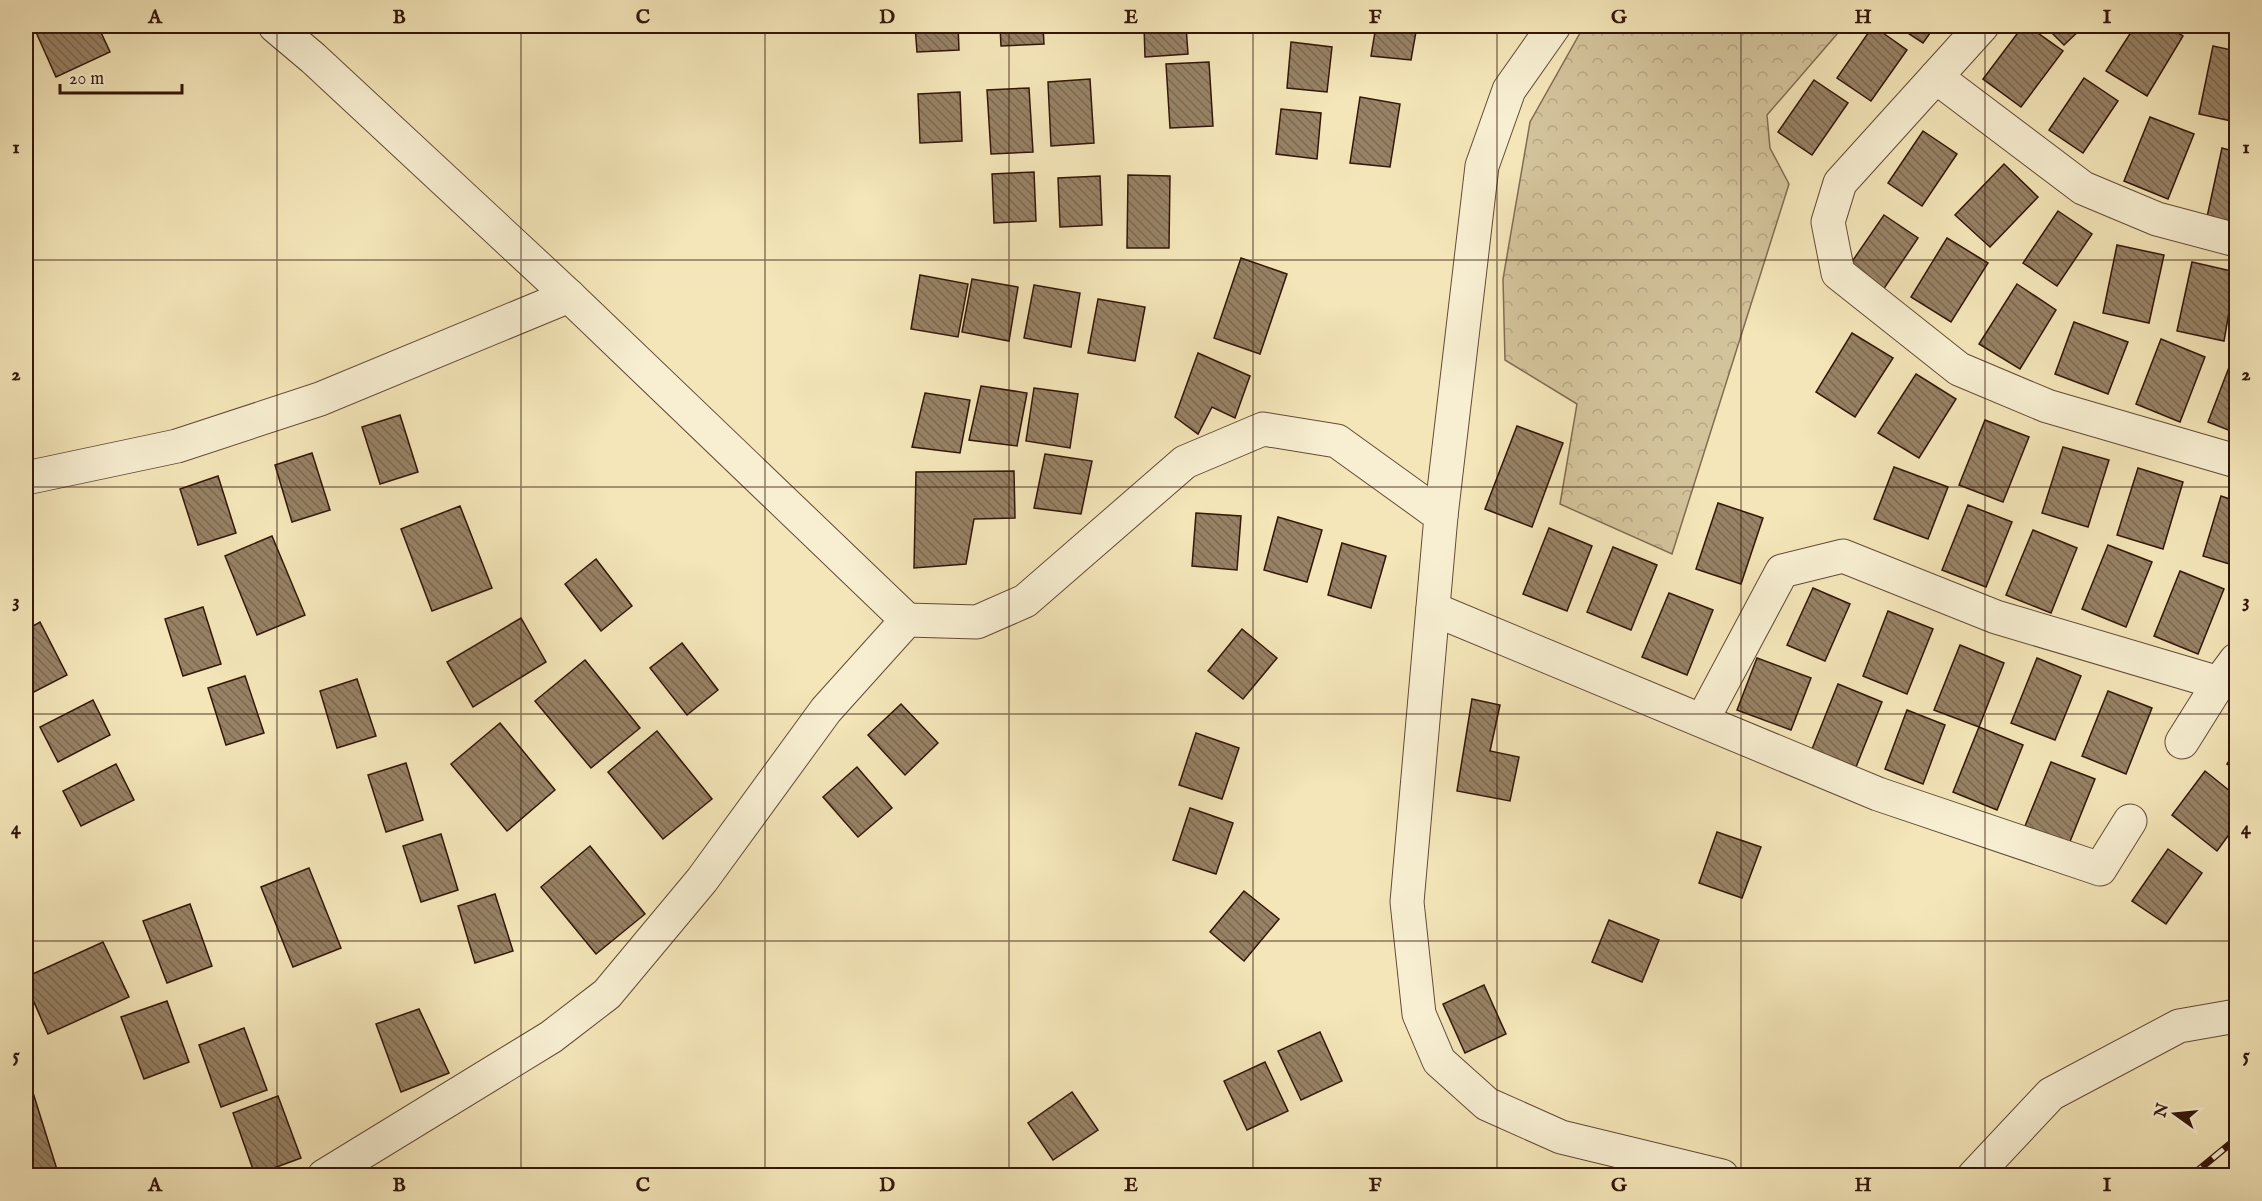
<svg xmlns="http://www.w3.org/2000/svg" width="2262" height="1201" viewBox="0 0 2262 1201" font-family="'IM FELL English',serif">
  <defs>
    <pattern id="forest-crowns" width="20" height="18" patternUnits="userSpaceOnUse" patternTransform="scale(1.5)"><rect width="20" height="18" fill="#d3c39b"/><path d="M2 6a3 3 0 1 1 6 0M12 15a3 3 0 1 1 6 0" fill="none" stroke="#b6a784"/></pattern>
    <pattern id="building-back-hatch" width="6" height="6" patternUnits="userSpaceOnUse" patternTransform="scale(1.5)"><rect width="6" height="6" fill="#978265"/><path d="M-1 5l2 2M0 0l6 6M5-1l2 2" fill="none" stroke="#7c6951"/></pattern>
  </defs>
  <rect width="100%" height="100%" fill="#f4e6b9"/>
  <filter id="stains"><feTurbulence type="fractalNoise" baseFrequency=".00333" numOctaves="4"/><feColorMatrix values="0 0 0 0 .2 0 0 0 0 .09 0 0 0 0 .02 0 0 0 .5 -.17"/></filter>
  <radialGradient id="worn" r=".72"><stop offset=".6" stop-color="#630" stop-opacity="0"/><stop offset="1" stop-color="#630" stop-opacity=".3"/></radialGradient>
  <path fill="url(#forest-crowns)" stroke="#836c52" stroke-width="1.5" d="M1584,26h260l-77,89 3,33 19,36 -117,370 -112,-50 17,-100 -72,-44 -2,-81 27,-157z"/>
  <g fill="url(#building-back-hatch)" stroke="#33160a" stroke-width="1.5">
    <path d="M44,26h54l12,26 -54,25 -21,-47z"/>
    <path d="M915,26h43l1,24 -42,2z"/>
    <path d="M1000,26h43l1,18 -43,2z"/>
    <path d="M1144,26h42l2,28 -43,3z"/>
    <path d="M1302,26h41l-1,4z"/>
    <path d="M1376,26h41l-6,34 -40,-4z"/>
    <path d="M1873,26l34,24 -36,51 -34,-23z"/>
    <path d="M1897,26h38l-12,17z"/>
    <path d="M2023,26h5l35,25 -42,56 -38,-28z"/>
    <path d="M2045,26h39l-20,19z"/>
    <path d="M2135,26h31l17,10 -36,60 -41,-25z"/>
    <path d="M1291,42l41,5 -5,45 -40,-4z"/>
    <path d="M2213,46l23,5v71l-37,-8z"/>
    <path d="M1209,62l4,64 -43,2 -4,-64z"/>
    <path d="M2084,78l34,23 -35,52 -34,-23z"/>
    <path d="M1090,79l4,64 -43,3 -3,-64z"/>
    <path d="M1814,80l34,23 -36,52 -34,-23z"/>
    <path d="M1029,88l4,64 -42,2 -4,-64z"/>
    <path d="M960,92l2,49 -42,2 -2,-49z"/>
    <path d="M1360,97l40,7 -10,63 -40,-4z"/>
    <path d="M1281,109l40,4 -4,46 -41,-5z"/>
    <path d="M2150,117l44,17 -26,65 -44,-18z"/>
    <path d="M1923,131l34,23 -35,52 -34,-23z"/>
    <path d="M2222,148l14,4v71l-29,-6z"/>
    <path d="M2004,164l34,33 -48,50 -35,-32z"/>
    <path d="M1034,172l2,49 -42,2 -2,-49z"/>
    <path d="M1128,175l42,1 -1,72h-42z"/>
    <path d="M1100,176l2,49 -42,2 -2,-49z"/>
    <path d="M2058,211l34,23 -35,52 -34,-23z"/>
    <path d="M1884,215l34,23 -35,52 -34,-24z"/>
    <path d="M1947,238l41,25 -37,59 -40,-25z"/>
    <path d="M2117,245l47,10 -15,68 -46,-10z"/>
    <path d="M1241,258l46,16 -27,80 -46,-16z"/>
    <path d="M2192,262l44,10 -12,69 -47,-10z"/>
    <path d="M920,275l48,9 -10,53 -47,-8z"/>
    <path d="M972,279l46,8 -9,54 -47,-9z"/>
    <path d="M2017,284l39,26 -36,59 -41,-25z"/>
    <path d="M1034,285l46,8 -9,54 -47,-9z"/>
    <path d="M1098,299l47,8 -10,54 -47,-8z"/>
    <path d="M2074,322l54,20 -20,52 -53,-20z"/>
    <path d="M1852,333l41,25 -38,59 -39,-25z"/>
    <path d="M2161,339l44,18 -25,65 -44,-18z"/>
    <path d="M1198,353l52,23 -15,42 -23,-11 -14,27 -23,-17z"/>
    <path d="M2233,357l3,1v75l-28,-11z"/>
    <path d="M1916,374l40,25 -37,59 -41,-25z"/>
    <path d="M981,386l46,7 -10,53 -48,-6z"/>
    <path d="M1034,388l44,6 -8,54 -44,-7z"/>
    <path d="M925,393l45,7 -10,53 -48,-6z"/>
    <path d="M400,415l18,57 -38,12 -18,-57z"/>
    <path d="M1985,420l44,17 -26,65 -44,-17z"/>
    <path d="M1517,426l46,17 -31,84 -47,-18z"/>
    <path d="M2063,447l46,13 -21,67 -46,-14z"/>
    <path d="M312,453l18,57 -38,12 -17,-57z"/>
    <path d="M1045,454l47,7 -11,53 -47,-6z"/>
    <path d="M1894,467l54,20 -20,52 -54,-20z"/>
    <path d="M2138,468l45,14 -20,67 -46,-14z"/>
    <path d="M1014,471l1,47 -41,1 -8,45 -52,4 2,-96z"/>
    <path d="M218,476l18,57 -38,12 -18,-56z"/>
    <path d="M2221,496l15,5v65l-33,-10z"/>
    <path d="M1718,503l45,15 -22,66 -45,-15z"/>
    <path d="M1968,505l44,17 -26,65 -44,-17z"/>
    <path d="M460,506l32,82 -60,23 -31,-82z"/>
    <path d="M1196,513l45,3 -4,54 -45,-4z"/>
    <path d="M1278,517l44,13 -15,52 -43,-12z"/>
    <path d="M1549,528l43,18 -25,65 -44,-17z"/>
    <path d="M2033,530l44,18 -26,65 -45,-18z"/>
    <path d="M272,536l33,79 -48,20 -32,-79z"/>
    <path d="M1342,543l44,13 -15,52 -43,-13z"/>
    <path d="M2108,545l44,17 -26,65 -44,-18z"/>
    <path d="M1613,547l44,18 -26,65 -44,-18z"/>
    <path d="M596,559l36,47 -31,25 -36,-47z"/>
    <path d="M2180,571l44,18 -26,65 -44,-18z"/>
    <path d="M1813,588l37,16 -25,57 -38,-16z"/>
    <path d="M1669,593l44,17 -26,65 -45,-18z"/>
    <path d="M203,607l18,57 -38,12 -18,-57z"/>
    <path d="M1888,611l45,18 -26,65 -44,-18z"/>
    <path d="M521,618l25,44 -73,45 -26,-45z"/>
    <path d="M40,622l27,53 -35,18 -6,-13v-50z"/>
    <path d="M1242,629l35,29 -34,41 -35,-28z"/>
    <path d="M682,643l36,47 -31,25 -37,-47z"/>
    <path d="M1960,645l44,18 -25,64 -45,-17z"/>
    <path d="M1757,658l54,20 -20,52 -54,-20z"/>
    <path d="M2037,658l44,18 -26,64 -44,-17z"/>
    <path d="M585,660l55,68 -49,40 -56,-67z"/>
    <path d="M245,676l19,57 -38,12 -18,-57z"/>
    <path d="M357,679l19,57 -39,12 -17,-57z"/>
    <path d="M1838,684l44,18 -26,65 -44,-18z"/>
    <path d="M2108,691l44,17 -26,66 -44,-18z"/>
    <path d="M1472,699l28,6 -10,46 29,6 -9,44 -53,-10z"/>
    <path d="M93,700l17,35 -52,27 -18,-35z"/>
    <path d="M901,704l37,39 -33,32 -37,-40z"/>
    <path d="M1907,710l38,15 -22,59 -38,-15z"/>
    <path d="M500,723l55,67 -48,41 -56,-67z"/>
    <path d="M1979,727l44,18 -26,65 -44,-18z"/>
    <path d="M657,731l55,68 -49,40 -55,-67z"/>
    <path d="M1196,733l43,15 -17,51 -43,-14z"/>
    <path d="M2236,750v20l-9,-6z"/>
    <path d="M2051,762l44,17 -26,65 -44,-18z"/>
    <path d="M406,763l17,57 -37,12 -18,-57z"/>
    <path d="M116,764l18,36 -53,26 -18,-35z"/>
    <path d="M857,767l35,41 -34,29 -35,-40z"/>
    <path d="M2205,771l31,25v29l-19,26 -45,-36z"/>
    <path d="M1190,808l43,15 -17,51 -43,-14z"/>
    <path d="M1717,832l44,15 -19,51 -43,-15z"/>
    <path d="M441,834l17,56 -37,12 -18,-56z"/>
    <path d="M590,846l55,68 -49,40 -55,-67z"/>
    <path d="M2168,849l34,24 -36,51 -34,-23z"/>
    <path d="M309,868l32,80 -48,19 -32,-80z"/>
    <path d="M1244,891l35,28 -35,42 -34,-29z"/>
    <path d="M495,894l18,57 -38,12 -17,-57z"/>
    <path d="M190,904l22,62 -45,17 -24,-62z"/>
    <path d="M1609,920l50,20 -17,42 -50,-20z"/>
    <path d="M103,942l26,55 -81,37 -22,-50v-7z"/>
    <path d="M1484,985l22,49 -41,19 -22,-49z"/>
    <path d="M167,1001l22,61 -45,17 -23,-62z"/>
    <path d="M419,1009l30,64 -48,19 -25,-68z"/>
    <path d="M244,1028l23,62 -46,17 -22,-62z"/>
    <path d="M1320,1032l22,49 -41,19 -23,-49z"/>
    <path d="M1265,1062l23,49 -41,19 -23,-49z"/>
    <path d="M30,1083l29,93h-33v-92z"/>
    <path d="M1072,1092l26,38 -45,30 -25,-37z"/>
    <path d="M278,1096l23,62 -46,17 -22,-62z"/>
  </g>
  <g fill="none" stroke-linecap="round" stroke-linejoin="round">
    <g stroke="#634a36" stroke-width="35">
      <g id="minor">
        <path d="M1982,26l-142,157 -12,39 10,51 121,96 88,37 189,55"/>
        <path d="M1936,77l147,111 74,31 79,21"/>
        <path d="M26,478l151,-32 143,-47 249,-103"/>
        <path d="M1441,516l41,-350 27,-76 45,-64"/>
        <path d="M1433,609l445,185 222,75 30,-48"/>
        <path d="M1703,719l79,-148 61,-15 153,61 223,66"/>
        <path d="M2182,742l37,-59 17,-23"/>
      </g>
    </g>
    <g stroke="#634a36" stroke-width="35">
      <g id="tertiary">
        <path d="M275,26l38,32 256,238 338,324 70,2 48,-21 160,-139 78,-33 74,12 104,75 -34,386 12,112 20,47 48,43 74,33 161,39"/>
        <path d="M324,1176l227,-139 56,-43 95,-114 124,-170 81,-90"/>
        <path d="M1974,1176l77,-82 128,-68 57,-10"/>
      </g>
    </g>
    <use href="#minor" stroke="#f8efd2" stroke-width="33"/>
    <use href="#tertiary" stroke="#f8efd2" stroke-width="33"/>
    <g stroke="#33160a" stroke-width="7">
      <path id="rail" d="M2191,1176l45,-37"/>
    </g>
    <use href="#rail" stroke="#f8efd2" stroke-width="4.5" stroke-dasharray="14" stroke-linecap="butt"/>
  </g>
  <path fill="none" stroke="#33160a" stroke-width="1.5" stroke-opacity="0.55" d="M277,26v1150M521,26v1150M765,26v1150M1009,26v1150M1253,26v1150M1497,26v1150M1741,26v1150M1985,26v1150M26,260h2210M26,487h2210M26,714h2210M26,941h2210"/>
  <rect width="2262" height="1201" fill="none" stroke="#f4e6b9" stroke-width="66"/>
  <g transform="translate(2175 1114) rotate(285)" stroke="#f8efd2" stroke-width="4.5" paint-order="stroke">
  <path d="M0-4.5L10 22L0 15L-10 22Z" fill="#33160a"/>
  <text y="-9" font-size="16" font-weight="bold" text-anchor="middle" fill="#33160a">N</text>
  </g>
  <path d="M60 84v9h122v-9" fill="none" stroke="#33160a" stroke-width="3"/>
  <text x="69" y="84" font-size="18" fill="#33160a" stroke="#f8efd2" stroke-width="4.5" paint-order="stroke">20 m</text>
  <rect x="33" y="33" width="2196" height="1135" fill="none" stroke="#33160a" stroke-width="2"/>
  <g font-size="20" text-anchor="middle" font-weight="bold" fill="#33160a">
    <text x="155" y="23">A</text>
    <text x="399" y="23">B</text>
    <text x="643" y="23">C</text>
    <text x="887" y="23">D</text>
    <text x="1131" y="23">E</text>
    <text x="1375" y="23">F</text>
    <text x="1619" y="23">G</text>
    <text x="1863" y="23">H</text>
    <text x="2107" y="23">I</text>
    <text x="16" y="153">1</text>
    <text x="2246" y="153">1</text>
    <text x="16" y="380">2</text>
    <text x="2246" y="380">2</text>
    <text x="16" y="607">3</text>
    <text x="2246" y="607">3</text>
    <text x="16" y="834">4</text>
    <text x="2246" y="834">4</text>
    <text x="16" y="1061">5</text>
    <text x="2246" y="1061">5</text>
    <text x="155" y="1191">A</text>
    <text x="399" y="1191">B</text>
    <text x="643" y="1191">C</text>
    <text x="887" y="1191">D</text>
    <text x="1131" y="1191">E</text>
    <text x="1375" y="1191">F</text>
    <text x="1619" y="1191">G</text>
    <text x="1863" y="1191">H</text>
    <text x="2107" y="1191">I</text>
  </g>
  <rect width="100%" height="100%" filter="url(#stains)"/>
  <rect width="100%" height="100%" fill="url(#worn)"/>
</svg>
